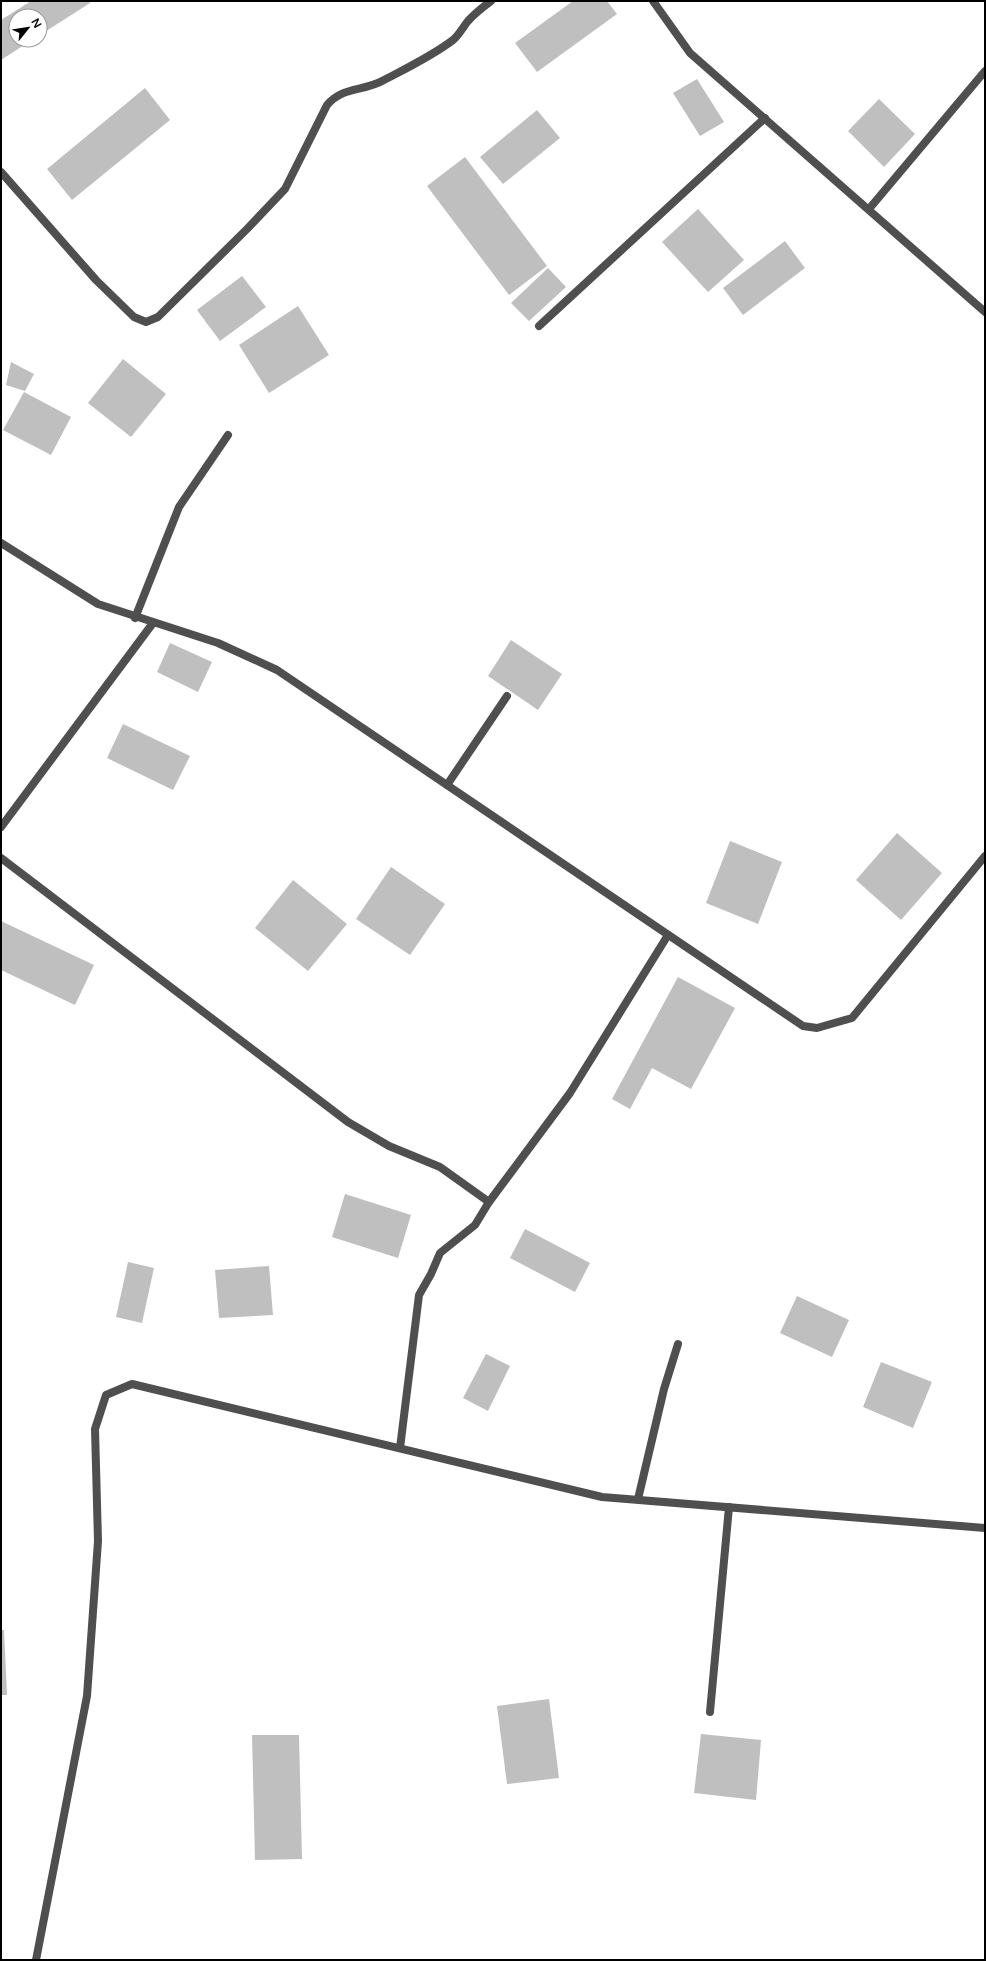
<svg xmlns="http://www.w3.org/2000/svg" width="986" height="1961" viewBox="0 0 986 1961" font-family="'Varela Round',sans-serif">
  <rect width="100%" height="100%" fill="#fff"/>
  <g fill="#bfbfbf">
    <path d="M31,1h58l1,2 -50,32v-19h-24v24h16l-31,20v-40z"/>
    <path d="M573,1h34l10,13 -80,58 -22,-29z"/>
    <path d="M697,79l27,43 -24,14 -27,-43z"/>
    <path d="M145,88l25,32 -98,80 -25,-31z"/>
    <path d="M879,99l36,35 -31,33 -36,-36z"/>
    <path d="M537,110l23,28 -57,46 -23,-27z"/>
    <path d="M465,157l82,109 -38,29 -82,-109z"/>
    <path d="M698,209l46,51 -36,32 -46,-50z"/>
    <path d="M785,241l20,27 -62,47 -20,-27z"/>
    <path d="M548,268l18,19 -37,34 -18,-18z"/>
    <path d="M242,276l24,31 -46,34 -23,-31z"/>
    <path d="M298,306l31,49 -60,38 -30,-48z"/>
    <path d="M123,359l43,35 -35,43 -43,-34z"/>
    <path d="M11,362l23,12 -9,17 -19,-6z"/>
    <path d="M24,392l47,25 -20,38 -48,-25z"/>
    <path d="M511,640l51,34 -24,36 -50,-34z"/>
    <path d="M170,643l42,19 -14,30 -41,-20z"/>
    <path d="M123,724l67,32 -17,34 -66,-32z"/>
    <path d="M897,833l45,40 -41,47 -45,-40z"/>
    <path d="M730,841l52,21 -24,62 -52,-21z"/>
    <path d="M391,867l54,37 -35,51 -54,-36z"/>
    <path d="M293,880l54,44 -39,47 -53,-43z"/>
    <path d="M1,921l93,44 -19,40 -74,-35z"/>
    <path d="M678,977l57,31 -44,81 -39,-21 -22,41 -18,-10z"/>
    <path d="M345,1194l66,21 -13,43 -66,-21z"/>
    <path d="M525,1229l65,34 -15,29 -65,-34z"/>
    <path d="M128,1262l26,6 -12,55 -26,-6z"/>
    <path d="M269,1266l4,49 -54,3 -4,-48z"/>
    <path d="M797,1296l52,24 -17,37 -52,-24z"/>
    <path d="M486,1354l24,12 -22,45 -25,-13z"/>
    <path d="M881,1362l51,20 -19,46 -50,-21z"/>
    <path d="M1,1630h3l3,65h-6z"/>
    <path d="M549,1699l10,79 -52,6 -10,-78z"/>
    <path d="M701,1734l60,6 -5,60 -62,-7z"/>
    <path d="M252,1735h47l3,124 -47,1z"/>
  </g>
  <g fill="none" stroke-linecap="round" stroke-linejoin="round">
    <g stroke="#4f4f4f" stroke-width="8">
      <path d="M653,1l37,52 295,259"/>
      <path d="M1,172l95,108 38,37 12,5 12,-5 89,-88 38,-40 42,-84c16,-19 36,-13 57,-25 23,-12 48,-24 69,-40 6,-5 10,-13 15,-19 7,-8 15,-14 23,-20"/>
      <path d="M869,209l116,-138"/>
      <path d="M539,326l226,-208"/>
      <path d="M1,543l97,61 120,39 59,27 526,356 14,2 35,-10 133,-162"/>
      <path d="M135,618l44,-111 49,-72"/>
      <path d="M447,785l60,-89"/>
      <path d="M1,827l152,-204"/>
      <path d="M1,858l347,264 41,24 51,21 49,35"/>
      <path d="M400,1448l19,-153 12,-21 9,-21 35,-28 14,-23 81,-109 98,-158"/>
      <path d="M638,1499l26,-110 14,-45"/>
      <path d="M710,1712l19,-205"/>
      <path d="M36,1960l51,-264 11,-155 -3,-112 11,-34 26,-11 470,113 383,31"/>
    </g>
  </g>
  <rect width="986" height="1961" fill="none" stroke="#000000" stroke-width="4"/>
  <g transform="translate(28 28) rotate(60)"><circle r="19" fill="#ffffff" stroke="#999999"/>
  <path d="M0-3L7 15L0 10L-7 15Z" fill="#000000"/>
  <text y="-6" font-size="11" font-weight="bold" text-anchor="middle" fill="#000000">N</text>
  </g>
</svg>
